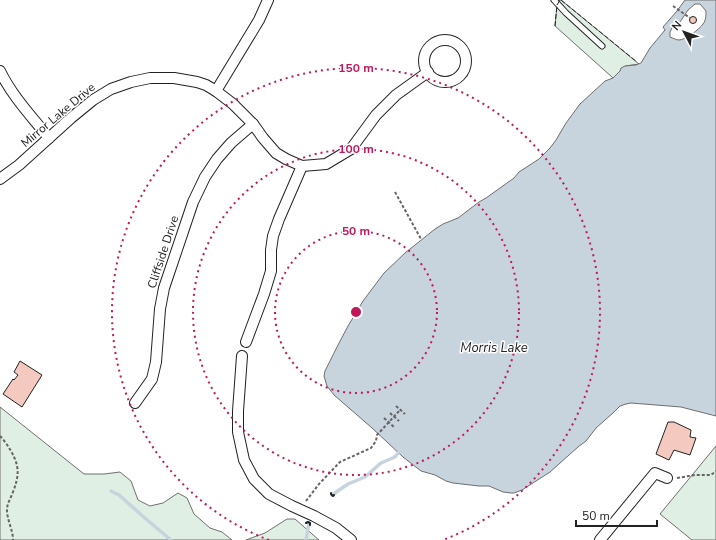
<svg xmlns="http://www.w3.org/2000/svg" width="716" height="540" viewBox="0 0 716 540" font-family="'Nunito Sans',sans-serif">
  <rect width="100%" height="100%" fill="#fff"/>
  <g fill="#e0efe3" stroke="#6f6f6f">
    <path d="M560,0h1l78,64 -14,2 -12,12 -58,-52 2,-21z"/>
    <path d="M0,407l84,67h20l16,-2 11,9 7,19 12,6 13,-3 15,-10 9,5 7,16 16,14 12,4 10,8h-232z"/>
    <path d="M716,446v94h-24l-32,-26z"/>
    <path d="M287,519h8l24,21h-73l19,-7z"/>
  </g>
  <path fill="#c7d3dd" stroke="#6f6f6f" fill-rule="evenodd" d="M685,0h31v416l-35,-9 -50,-4 -5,1 -6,2 -7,7 -17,15 -10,13 -8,6 -28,25 -28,18 -8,3h-3l-8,-1 -14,-6h-10l-26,-3 -7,-2 -11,-6 -14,-4 -18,-14 -31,-29 -38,-33 -7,-9 -3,-10 1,-5 13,-26 10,-19 15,-25 21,-28 21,-20 30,-24 8,-5 15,-6 21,-16 7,-4 28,-20 5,-6 20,-13 11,-11 6,-8 10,-17 14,-19 25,-23 8,-3 7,-7 1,-3 4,-2 11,-1 5,-2 9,-15 15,-18 -2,-3 14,-16zM695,4h5l6,7c0,5 0,9 -3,13 -3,5 -18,16 -24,16 -3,0 -6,-2 -9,-3v-5l2,-4 8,-6 8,-12z"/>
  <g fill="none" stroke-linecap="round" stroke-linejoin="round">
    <g stroke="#c7d3dd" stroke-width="3.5">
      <path d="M111,491l8,4 27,24 25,21"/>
      <path d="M332,495l16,-11 17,-7 16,-14 14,-6 3,-4"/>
      <path d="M306,540l3,-17"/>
    </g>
  </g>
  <g fill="#f3c9c0" stroke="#222">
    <circle cx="693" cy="20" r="3.5"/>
    <path d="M20,361l22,14 -20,32 -19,-13 10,-15 1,1 4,-5 -4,-3z"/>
    <path d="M668,422h6l17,8 -1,7 6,1 -6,17 -16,-5 -5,10 -13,-6z"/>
  </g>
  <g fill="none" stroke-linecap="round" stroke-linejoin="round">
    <g stroke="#222" stroke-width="7">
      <path id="service" d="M554,0l12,13 36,33"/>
    </g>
    <g stroke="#222" stroke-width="12">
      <g id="minor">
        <circle cx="445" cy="61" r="21"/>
        <path d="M0,71c12,25 32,46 49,67"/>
        <path d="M216,91l43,-71 9,-20"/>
        <path d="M302,166l24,-2 25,-15 25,-34 20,-20 32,-23"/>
        <path d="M0,179l19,-14 52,-47 22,-18 18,-11 20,-7 19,-4h24l23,4 9,3 10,6 17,13 20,20 10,14 13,15 10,6 16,7 -23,53 -6,17 -2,14v21l-7,23 -18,48"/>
        <path d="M242,356l-4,55v21l6,28 10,19 15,15 23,12 22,10 22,12 15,12"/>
        <path d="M135,403l17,-24 4,-17 4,-53 4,-21 29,-86 12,-25 12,-18 14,-16 22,-19"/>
        <path d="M600,540l55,-67 12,5"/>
      </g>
    </g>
    <g stroke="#646464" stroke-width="2" stroke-dasharray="3 2" stroke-linecap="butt">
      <path d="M673,6l17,12"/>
      <path d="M395,192l26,47"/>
      <path d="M396,406l9,8"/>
      <path d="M390,413l9,8"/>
      <path d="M384,418l10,9"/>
      <path d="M0,436c4,4 8,10 11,15 9,16 8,25 2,41 -2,6 -6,11 -6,18 0,10 6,20 6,30"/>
      <path d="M677,478l18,-3h16l5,-4"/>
      <path d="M306,501l13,-17 21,-22 31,-14 5,-7 1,-6 23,-25"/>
    </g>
    <use href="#service" stroke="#fff" stroke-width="5"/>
    <use href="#minor" stroke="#fff" stroke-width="10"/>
    <g stroke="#222" stroke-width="1" stroke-dasharray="5 2" stroke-linecap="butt">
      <path d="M561,0l76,62"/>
      <path d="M555,26l2,-21 3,-5"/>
    </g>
    <g stroke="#222" stroke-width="2">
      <path d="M331,493v1l2,2 1,-1"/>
      <path d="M306,523l2,-1 2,1v2"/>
    </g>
  </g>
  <g fill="none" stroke="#c2185b" stroke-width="2" stroke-dasharray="2 4">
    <circle cx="356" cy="312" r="81"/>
    <circle cx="356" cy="312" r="163"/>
    <path d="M269 540A244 244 0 1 1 443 540"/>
  </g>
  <g text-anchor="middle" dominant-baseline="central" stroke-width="3" stroke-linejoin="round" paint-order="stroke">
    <g font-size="12" fill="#222" stroke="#fff">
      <text transform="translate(58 115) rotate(-40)">Mirror Lake Drive</text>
      <text transform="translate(163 252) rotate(-72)">Cliffside Drive</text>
    </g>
    <g font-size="13" font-style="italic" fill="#222" stroke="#fff">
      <text x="494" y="348">Morris Lake</text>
    </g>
  </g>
  <circle cx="356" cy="312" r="6" fill="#c2185b" stroke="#fff" stroke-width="2"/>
  <g font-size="12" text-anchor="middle" font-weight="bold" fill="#c2185b" stroke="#fff" stroke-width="3" stroke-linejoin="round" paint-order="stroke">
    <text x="356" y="72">150 m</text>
    <text x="356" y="153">100 m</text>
    <text x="356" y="235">50 m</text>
  </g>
  <g transform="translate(684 32) rotate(311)" stroke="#ffffff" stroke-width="3" paint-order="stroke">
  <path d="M0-3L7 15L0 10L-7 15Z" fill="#222222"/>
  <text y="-6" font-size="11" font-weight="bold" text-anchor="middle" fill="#222222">N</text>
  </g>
  <path d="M576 520v6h81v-6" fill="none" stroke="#222222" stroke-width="2"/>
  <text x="582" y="520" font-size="12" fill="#222222" stroke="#ffffff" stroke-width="3" paint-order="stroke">50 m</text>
</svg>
